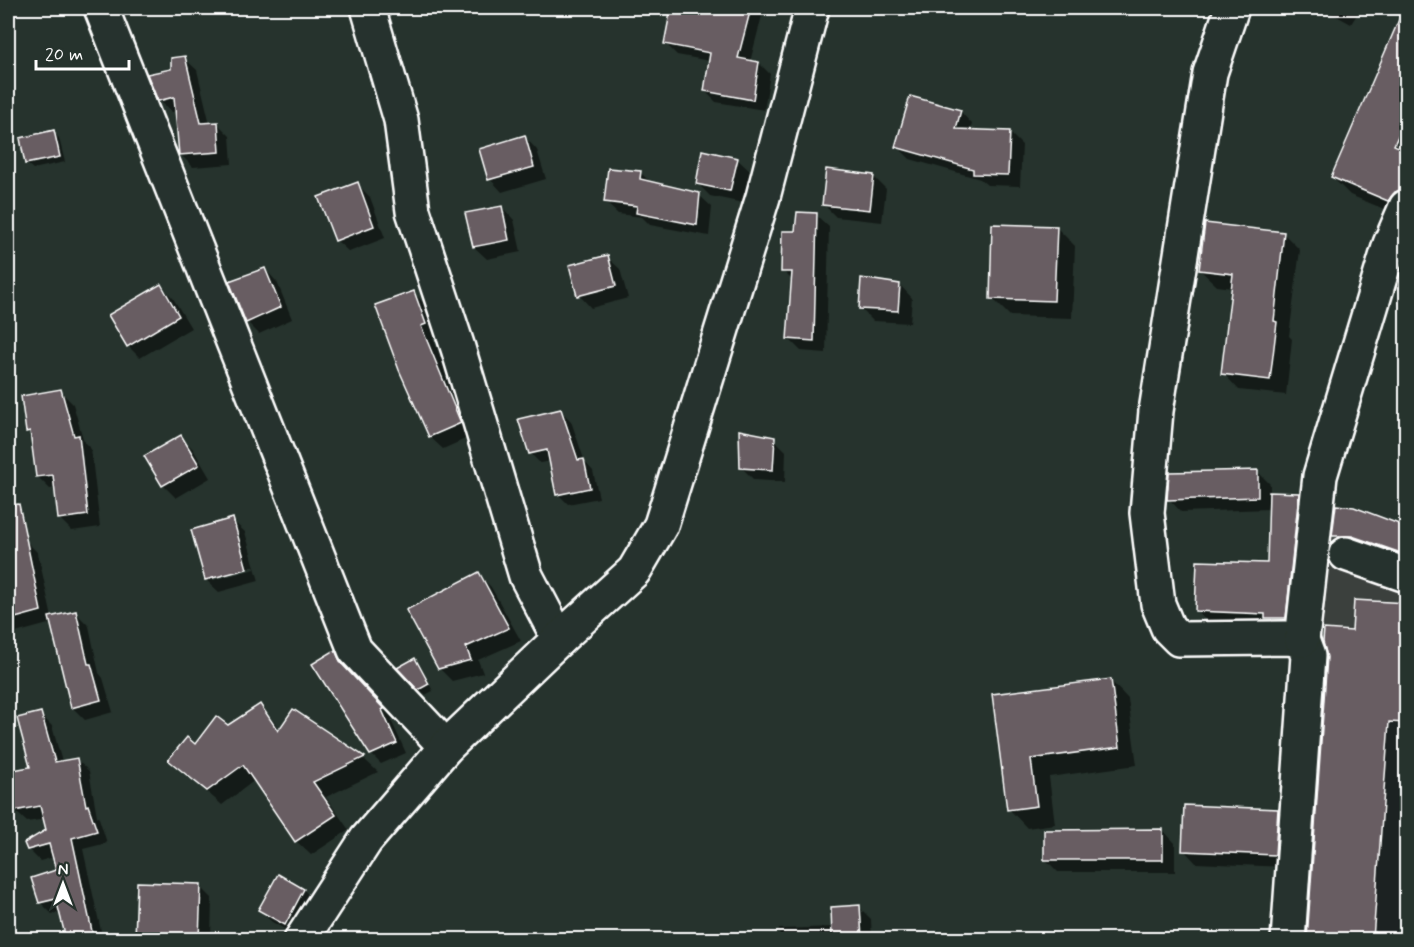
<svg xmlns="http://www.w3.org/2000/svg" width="1414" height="947" viewBox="0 0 1414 947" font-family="Mynerve,sans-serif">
  <rect width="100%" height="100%" fill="#26332d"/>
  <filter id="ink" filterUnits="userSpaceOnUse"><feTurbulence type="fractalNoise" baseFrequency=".0167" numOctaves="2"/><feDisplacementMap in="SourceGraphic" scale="12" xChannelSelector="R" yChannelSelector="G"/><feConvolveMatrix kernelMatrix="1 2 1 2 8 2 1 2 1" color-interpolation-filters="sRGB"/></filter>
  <g filter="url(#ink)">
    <path fill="#3a403d" d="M1327,500l79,26v413l-110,1z"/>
    <g fill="#0007" fill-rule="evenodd">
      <path d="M673,8h91l-14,54 9,1 11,11 -6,36 -48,-8 -11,-11 5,-30 -33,-6 -11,-11z"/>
      <path d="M1322,8h39l-10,16z"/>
      <path d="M1406,9v209l-56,-23 -18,-18z"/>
      <path d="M184,58l13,12 13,54 7,-1 13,13 2,28 -39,3 -12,-12 -4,-44 -5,1 -13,-12z"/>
      <path d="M960,111l12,13 -2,7 40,2 12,12 -2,41 -33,-1 -7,-6 -70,-20 -13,-13z"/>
      <path d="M53,132l6,6 6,24 -32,7 -6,-5z"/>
      <path d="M525,137l12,13 9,29 -44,13 -12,-13z"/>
      <path d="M737,159l13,12 -7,32 -33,-7 -13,-13z"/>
      <path d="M641,173l10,10 48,12 13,12 -3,29 -59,-11 -8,-8 -24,-3 -13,-12z"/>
      <path d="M873,176l13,13 -4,33 -46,-5 -13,-13z"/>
      <path d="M357,184l13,13 15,41 -36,14 -13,-12z"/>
      <path d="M502,207l12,13 7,32 -34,7 -13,-12z"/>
      <path d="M816,215l13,12 -3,126 -25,-2 -12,-12 4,-58 -10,-10 14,-38z"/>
      <path d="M1056,227l19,19 -3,72 -62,-2 -18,-18z"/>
      <path d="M1284,234l16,16 -11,86 3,3 -6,56 -47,-5 -16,-17 10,-85 -16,-2 -17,-16z"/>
      <path d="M607,257l13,12 8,29 -37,10 -12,-13z"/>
      <path d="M265,269l12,13 15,37 -33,15 -12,-12z"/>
      <path d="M1406,282v22l-4,-4z"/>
      <path d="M160,285l13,13 18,30 -51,30 -12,-12z"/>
      <path d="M900,285l12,13 -2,25 -37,-2 -12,-12z"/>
      <path d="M414,293l12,12 12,31 -5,2 39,98 -29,13 -13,-12 -30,-67z"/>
      <path d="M60,391l13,13 11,38 7,7 9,78 -28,4 -13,-13 -3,-30 -6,1 -13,-13 -5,-40 -4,-5z"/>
      <path d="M561,411l10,10 14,41 8,9 6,27 -31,6 -10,-10 -7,-33 -11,2 -10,-10z"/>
      <path d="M181,437l12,12 17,29 -34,20 -13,-13z"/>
      <path d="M774,439l12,12 -1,31 -31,-2 -13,-13z"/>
      <path d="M1257,471l13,13v9l29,1 12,13 -13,123 -89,-7 -12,-12 71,-46 2,-56 -89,3 -12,-13z"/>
      <path d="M232,520l13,12 14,49 -40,11 -13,-12 -13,-49zM254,566l1,3 -42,11v-3z"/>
      <path d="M1406,529v38l-54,-13 -18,-19z"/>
      <path d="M25,540l13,13 14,65 24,-5 13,13 10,47 4,5 10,34 -28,8 -13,-13 -20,-84 -44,12v-91z"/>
      <path d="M478,574l13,13 30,54 -43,19 5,13 -31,8 -13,-13z"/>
      <path d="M1406,605v206l-9,129h-89l20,-283 25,-24z"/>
      <path d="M335,652l9,10 7,12 42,45 -2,1 15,33 -25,11 -10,-10z"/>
      <path d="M414,660l6,6 13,25 -8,4 -25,-27z"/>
      <path d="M1110,680l18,19 9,66 -88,12 6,47 -28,4 -18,-19 -15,-114z"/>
      <path d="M260,706l21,24 13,-19 70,48 14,13 -52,25 23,33 -38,25 -15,-14 -41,-61 -33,25 -52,-45 58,-33z"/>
      <path d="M40,714l12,12 10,36 15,-2 12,11 8,45 2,2 8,25 -24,6 20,91h-35l-7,-28 -9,2 -12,-12 18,-31 -4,-14 -14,4 -12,-12 20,-18 -3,-12 -18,3 -12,-11 -7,-38 24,-5z"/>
      <path d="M1278,810l12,13 -3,44 -91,-4 -12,-13z"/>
      <path d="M1163,830l12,13v29h-117l-13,-13z"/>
      <path d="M278,876l26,14 12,13 -19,33 -25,-14 -13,-12z"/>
      <path d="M139,884l61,2 12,12 -1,42h-74z"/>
      <path d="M859,907l12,12 1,21h-92l-1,-11 54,-2z"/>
      <path d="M403,933l6,7h-38v-6z"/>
    </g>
    <g fill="#675d62" stroke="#fff" stroke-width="1.5">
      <path d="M671,8h80l-13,50 21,4 -6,38 -49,-9 6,-38 -46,-9z"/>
      <path d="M1404,8h3v108l-13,29 13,6v38l-12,3 -7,9 -57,-24z"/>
      <path d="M185,56l16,67 17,-1 2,30 -41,3 -5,-58 -16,4 -11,-27 24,-5v-11z"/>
      <path d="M910,96l51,14 -5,19 54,2 -2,44 -35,-1v-5l-78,-22z"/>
      <path d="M54,130l6,27 -35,7 -5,-26z"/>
      <path d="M525,135l9,32 -46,13 -9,-31z"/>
      <path d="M702,150l36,8 -8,33 -34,-7z"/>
      <path d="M608,168l33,3 -1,8 60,14 -3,32 -61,-12 1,-7 -33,-4z"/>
      <path d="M826,169l48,6 -4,35 -48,-5z"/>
      <path d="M358,182l16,44 -39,15 -17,-44z"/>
      <path d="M502,206l7,34 -36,7 -8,-34z"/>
      <path d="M797,212l20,1 -3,128 -27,-2 5,-67h-11l1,-41h13z"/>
      <path d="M1205,223l79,9 -10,89 3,1 -7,58 -49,-6 12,-100 -34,-4z"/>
      <path d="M992,224l65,2 -3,75 -64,-2z"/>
      <path d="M608,255l8,31 -39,10 -8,-31z"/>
      <path d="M265,268l16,39 -35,16 -17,-42z"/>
      <path d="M861,278l39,6 -2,27 -39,-2z"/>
      <path d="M161,284l18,32 -52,31 -19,-32z"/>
      <path d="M414,291l12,33 -5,2 40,97 -32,14 -30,-67 -24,-65z"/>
      <path d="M61,389l13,47 5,-1 9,80 -30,4 -5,-44 -17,2 -6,-46 -4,1 -5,-36z"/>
      <path d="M561,409l17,51 6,-1 6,29 -34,7 -9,-45 -18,4 -11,-35z"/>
      <path d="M739,430l36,7 -2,33 -33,-2z"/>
      <path d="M181,435l18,30 -37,21 -18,-30z"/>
      <path d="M1258,470v27l-91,3 2,-28z"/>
      <path d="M1269,492l30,1 -13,125h-21v-4l-70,-3 2,-50 70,2z"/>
      <path d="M19,504l22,107 -33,9v-115z"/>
      <path d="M1336,505l18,2 53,20v28l-55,-19h-20z"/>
      <path d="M233,518l14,51 -42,11 -14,-50z"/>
      <path d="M479,572l30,56 -43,19 5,13 -33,9 -32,-59z"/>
      <path d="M1354,600l53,3v120l-18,-1 -16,217h-66l20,-282 -4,-15 1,-13 28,2z"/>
      <path d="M76,611l12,53h3l10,36 -30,8 -22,-91z"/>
      <path d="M335,650l6,13 43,46 -2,1 15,33 -27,12 -58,-91z"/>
      <path d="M415,658l14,26 -11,6 -21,-22z"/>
      <path d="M1111,679l9,68 -89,12 6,47 -30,4 -15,-116z"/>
      <path d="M260,704l18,27 15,-22 72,48 -52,25 23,33 -41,27 -52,-77 -36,26 -39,-31 19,-23 8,7 21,-28 12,9z"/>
      <path d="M41,712l14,50 22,-4 9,48 2,-1 9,26 -25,7 21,98 -15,3h-12l-10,-40 -17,4 -8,-25 25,-8 -7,-26 -22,6 -3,-7 22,-13 -6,-24 -26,5 -6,-30v-10l22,-4 -13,-49z"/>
      <path d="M1184,805l94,4 -3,46 -93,-4z"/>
      <path d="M1163,829v31h-119v-30z"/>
      <path d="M278,874l26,15 -19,36 -27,-15z"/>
      <path d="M137,882l64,2 -2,55h-64z"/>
      <path d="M860,905l2,34h-30l-1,-32z"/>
    </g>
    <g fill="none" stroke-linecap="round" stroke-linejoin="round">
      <g stroke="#fff" stroke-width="38">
        <g id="minor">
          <path d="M101,8l254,642 91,97"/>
          <path d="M368,8l33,112 12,91 45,137 68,228 33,63"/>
          <path d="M1232,8l-22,65 -54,338 -9,102 11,91 10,24 11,11 107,-1 16,2 6,16 -20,284"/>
          <path d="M1346,554l60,21"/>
          <path d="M1302,640l18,-164 70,-232 16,-37"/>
          <path d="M301,940l65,-100 80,-93 113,-108 75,-68 27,-46 102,-328 49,-189"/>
        </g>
      </g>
      <use href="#minor" stroke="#26332d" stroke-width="33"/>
    </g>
  </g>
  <rect width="1414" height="947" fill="none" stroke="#26332d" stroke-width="30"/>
  <rect x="15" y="15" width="1384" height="917" fill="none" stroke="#fff" stroke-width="2" filter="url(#ink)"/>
  <g transform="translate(63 884)" stroke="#26332d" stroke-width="4.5" paint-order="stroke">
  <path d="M0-4.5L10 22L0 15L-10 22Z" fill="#ffffff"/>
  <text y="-9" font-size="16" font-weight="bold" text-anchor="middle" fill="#ffffff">N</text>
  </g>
  <path d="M36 60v9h93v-9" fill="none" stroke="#ffffff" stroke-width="3"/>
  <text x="45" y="60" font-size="18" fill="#ffffff" stroke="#26332d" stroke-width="4.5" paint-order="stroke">20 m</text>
</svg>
